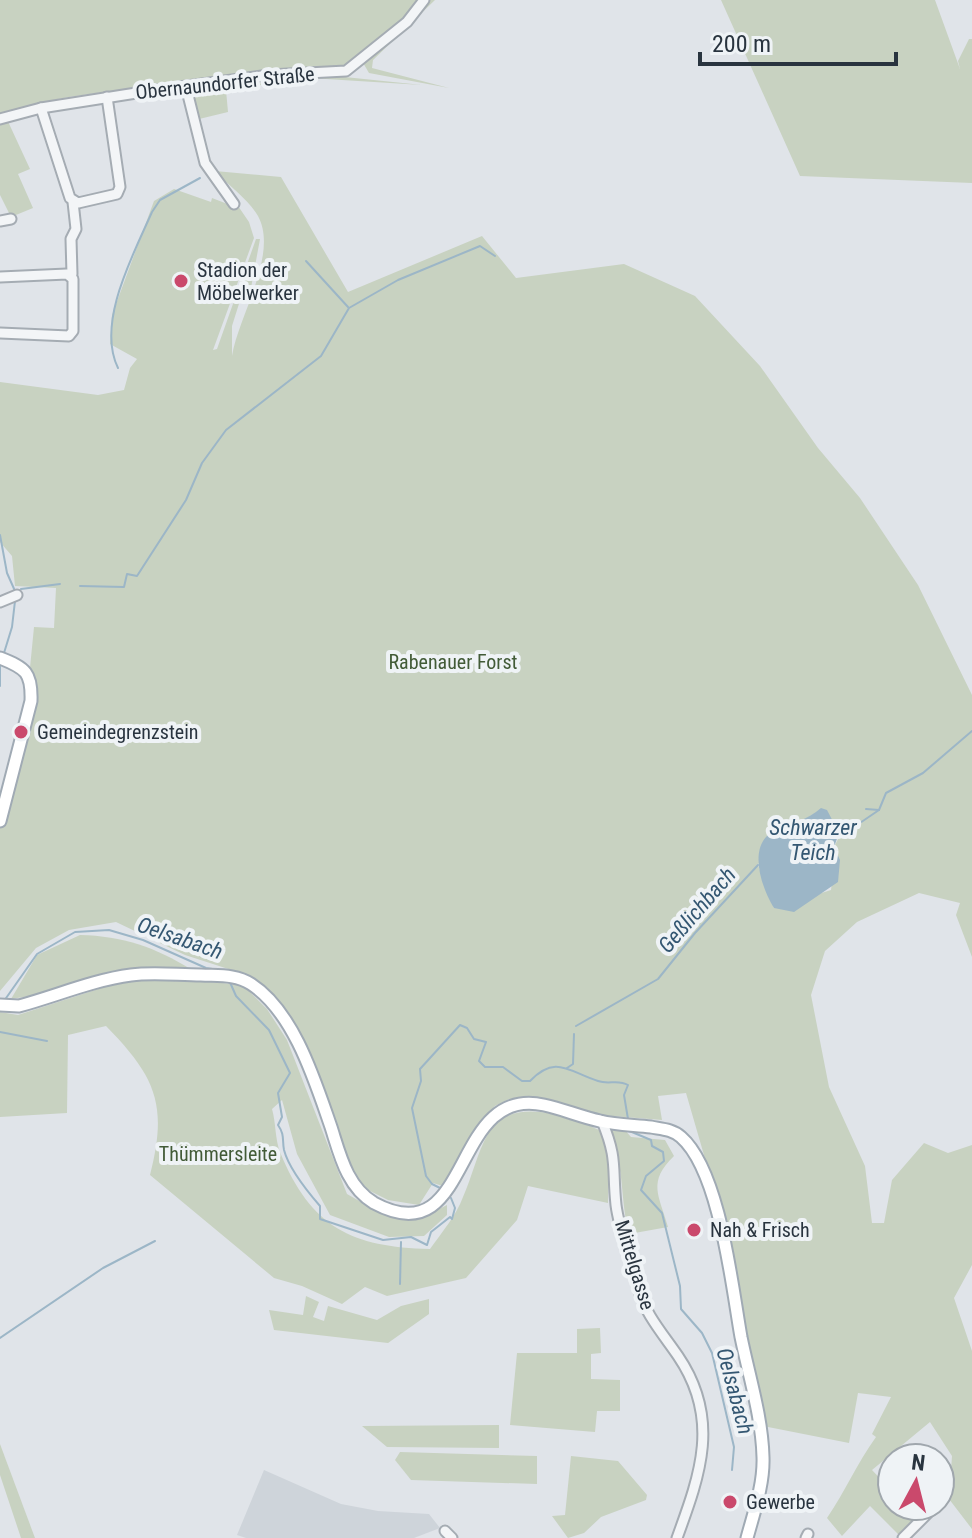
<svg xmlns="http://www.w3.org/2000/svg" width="972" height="1538" viewBox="0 0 972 1538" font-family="'Roboto Condensed',sans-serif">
  <rect width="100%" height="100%" fill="#e0e4e9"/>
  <path fill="#ced4da" d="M264,1470l77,34 37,7 51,3 11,14 -26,10h-168l-9,-3z"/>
  <g fill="#c8d2c1" fill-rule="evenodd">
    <path d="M0,0h421l-3,6 6,-6h11l-62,60 -1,8 77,20 -80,-15 -7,-12 -16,10 -77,4 -44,7 2,3 108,-9 87,9 -112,-7 -84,12 2,22 -33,8 -4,-31 33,-3v-4c-69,9 -154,5 -219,33l25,54 -12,5 15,34 -22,9 -11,-22z"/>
    <path d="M721,0h214l25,69 -2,-8 11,-22h3v144l-172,-7z"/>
    <path d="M215,171l66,6 67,115 134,-56 34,42 108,-14 71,32 65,70 58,82 42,50 58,87 54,110v262l-16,-42 4,-12 -41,-10 -62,29 -32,29 -14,44 18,92 36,79 7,57h12l8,-43 32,-37 24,10 24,-8v120l-18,33 18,53v178l-23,-30 3,-43 -22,-34 -58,48 20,21v15h15l12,12 -18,19 -31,-31 -28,30 -15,-18c18,-26 30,-55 49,-81l-4,-3 19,-37 -33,-4 -9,50 -86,-17 -20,-100 -6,-57 -51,-176 -28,3 4,24 -75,-6 -39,-14 -39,-1 -14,7 -18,21 -31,60 -13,-4 -14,22 -31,-5 -24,-12 -21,-34 -31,-96 -29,-44 -36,-39 -62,-20 -69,-33 -47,8 -33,18 -36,43v-164l24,-98 10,-102 20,1 2,-40 -41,-2 -3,-30 -12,-14v-160l98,13 26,-5 6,-22 7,-9 -27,-15 2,-29 42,-114 20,-12 37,13 1,-4 18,7 6,-2 13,19 5,16 -41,112 4,-1 39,-110h4l-9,49 -5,-2 -3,5 -11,35v30c6,-39 47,-102 26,-140 -10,-17 -30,-31 -43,-45zM817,812l21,27 -4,8 2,5 -5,38 -57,18 -16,-43 16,-35 22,-5z"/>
    <path d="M80,935c43,1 75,12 112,35l-181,29 26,-44z"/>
    <path d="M159,977l84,8 24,24 20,31 60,154 30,17 23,8 27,-4 20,-10v10l-23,21 -35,1 -59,-22 -33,-61 -15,-54 -10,9c4,14 3,30 8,43 31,76 72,95 150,97 12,-17 26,-33 33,-52 9,-20 14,-44 25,-63 23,-40 82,-17 113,-3l8,22 -1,50 -80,-17 -11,34 -51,58 -79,18 -22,-9 -23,17 -40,-18 -28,-8 -124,-103c18,-70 6,-98 -44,-149l-38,9 -1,78 -67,4v-105l18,3 105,-34z"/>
    <path d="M607,1129h17l7,8 34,3 9,16c-27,26 -15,39 -6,71l-39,7c-10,-39 -3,-69 -22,-105z"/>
    <path d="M306,1296l13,6 -6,15 11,4 4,-15 49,14 24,-14 28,-7v15l-41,29 -114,-13 -5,-20 34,5z"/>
    <path d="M600,1328l1,25 -10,1v25l29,1v31h-23l-2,21 -85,-7 7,-72h60v-24z"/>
    <path d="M499,1425v23l-112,-1 -25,-21z"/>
    <path d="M0,1444l35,94h-14l-21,-63z"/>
    <path d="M400,1452l137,4v28l-126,-4 -16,-20z"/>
    <path d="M571,1456l47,5 29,34 -1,5 -45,17 -17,16 -16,5 -16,-22 13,-1z"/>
  </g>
  <path fill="#9cb6c7" d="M821,808l6,2 12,23 -5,14 6,13 -2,22 -44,30 -20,-4c-13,-21 -28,-65 2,-78 15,-7 32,-10 45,-22z"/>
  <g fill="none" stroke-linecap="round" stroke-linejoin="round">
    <g stroke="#9cb6c7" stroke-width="2">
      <path d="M306,261l42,46"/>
      <path d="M118,368c-22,-45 15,-113 34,-156l8,-12 40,-22"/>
      <path d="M0,535l7,38 8,18"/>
      <path d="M80,586l44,1 3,-13 10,2 49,-76 16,-37 24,-33 95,-74 28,-48 49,-28 82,-34 15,10"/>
      <path d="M21,589l39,-5"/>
      <path d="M4,653l8,-26 3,-26"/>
      <path d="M0,686v-23"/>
      <path d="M866,809l13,1 7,-17 37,-20 49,-42"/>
      <path d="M838,832l16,-5 25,-17"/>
      <path d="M229,980l7,16 33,34 21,43 -12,20 4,24 -4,8c7,10 4,15 6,25 5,19 23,41 36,56v13l63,21 28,-3 16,8 4,-13 19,-15 2,2 3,-11 -4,-10"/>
      <path d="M4,1001l33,-47 38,-22 34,-2 34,10 63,28 13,2"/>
      <path d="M576,1026l82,-47 37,-46 63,-68"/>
      <path d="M0,1032l47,9"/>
      <path d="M567,1068l6,-4 1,-30"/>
      <path d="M627,1130l24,10 1,6 11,6 1,9 -18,15 -5,14 21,23 18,73 1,23 21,24 10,20 22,94 -2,23"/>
      <path d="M442,1189l-10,-5 -6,-8 -14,-68 9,-27 -1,-12 40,-44 7,3 7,11 12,3 -7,19 6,6h18l19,14h8c26,-27 39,-9 68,0 11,4 20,-2 30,4l-4,10 4,24"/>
      <path d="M400,1284l1,-42"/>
      <path d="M0,1338l103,-70 52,-27"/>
    </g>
    <g stroke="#a5acb3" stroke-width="13">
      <g id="minor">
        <path d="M186,87l19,76 29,41"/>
        <path d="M41,108l29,90 8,5 39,-9 3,-7 -13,-90"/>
        <path d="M0,119l41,-11 108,-17 120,-16 77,-4 61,-49 17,-22"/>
        <path d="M0,221l11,-2"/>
        <path d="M72,274l-1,-35 5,-10 -3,-27"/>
        <path d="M0,277l67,-3 6,5v52l-4,5 -69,-3"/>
        <path d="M0,602l17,-7"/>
        <path d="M602,1121c16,39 10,46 14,84 3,25 16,57 22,83 7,26 25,46 40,68 43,63 22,119 -1,182"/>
        <path d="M940,1501l3,-3"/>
        <path d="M445,1531l7,7"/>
        <path d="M806,1538l2,-4"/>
        <path d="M903,1538l32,-32"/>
      </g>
    </g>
    <g stroke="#a0aab4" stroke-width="15">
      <g id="major">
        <path d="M0,658c26,10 32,15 31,43l-31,120"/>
        <path d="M0,1005l19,1c37,-10 74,-26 112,-31 22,-3 47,0 70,0 17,1 35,-1 50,9 43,28 64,97 80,143 9,28 16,60 43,76 100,54 75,-119 170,-98 19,4 37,12 56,16 16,4 34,4 51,6 10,2 21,2 30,10 39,34 51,150 60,200 8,39 21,80 22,120 1,27 -9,55 -16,81"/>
      </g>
    </g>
    <use href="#minor" stroke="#f3f5f7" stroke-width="9"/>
    <use href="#major" stroke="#fff" stroke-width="11"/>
  </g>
  <g fill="#ca496c" stroke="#eff3f6" stroke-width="3">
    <circle cx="181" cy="281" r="8"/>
    <circle cx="21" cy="732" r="8"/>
    <circle cx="694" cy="1230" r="8"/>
    <circle cx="730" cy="1502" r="8"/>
  </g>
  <g text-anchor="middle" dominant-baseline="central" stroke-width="8" stroke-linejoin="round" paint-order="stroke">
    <g font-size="20" fill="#29343f" stroke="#eff3f6">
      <text transform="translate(225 83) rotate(-6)">Obernaundorfer Straße</text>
      <text transform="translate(635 1265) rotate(73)">Mittelgasse</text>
    </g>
    <g font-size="20" fill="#29343f" stroke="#eff3f6" text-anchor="start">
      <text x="197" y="270">Stadion der<tspan x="197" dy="23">Möbelwerker</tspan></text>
      <text x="37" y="732">Gemeindegrenzstein</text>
      <text x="710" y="1230">Nah &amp; Frisch</text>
      <text x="746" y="1502">Gewerbe</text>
    </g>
    <g font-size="20" fill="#425b37" stroke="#eff3f6">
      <text x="453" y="662">Rabenauer Forst</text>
      <text x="218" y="1154">Thümmersleite</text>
    </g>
    <g font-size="22" font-style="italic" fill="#345772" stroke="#eff3f6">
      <text x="813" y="827">Schwarzer<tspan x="813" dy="25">Teich</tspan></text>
      <text transform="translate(697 910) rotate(-49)">Geßlichbach</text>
      <text transform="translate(180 938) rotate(19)">Oelsabach</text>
      <text transform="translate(735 1391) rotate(75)">Oelsabach</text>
    </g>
  </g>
  <g transform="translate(916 1482) rotate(7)"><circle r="38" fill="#eff3f6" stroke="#a0a7ad" stroke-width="2"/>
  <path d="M0-6L14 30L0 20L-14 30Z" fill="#ca496c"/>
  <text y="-12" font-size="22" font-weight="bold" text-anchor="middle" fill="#29343f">N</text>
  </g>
  <path d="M700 52v12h196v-12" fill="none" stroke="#29343f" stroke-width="4"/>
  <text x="712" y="52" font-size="24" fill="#29343f" stroke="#eff3f6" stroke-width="6" paint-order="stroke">200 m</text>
</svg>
